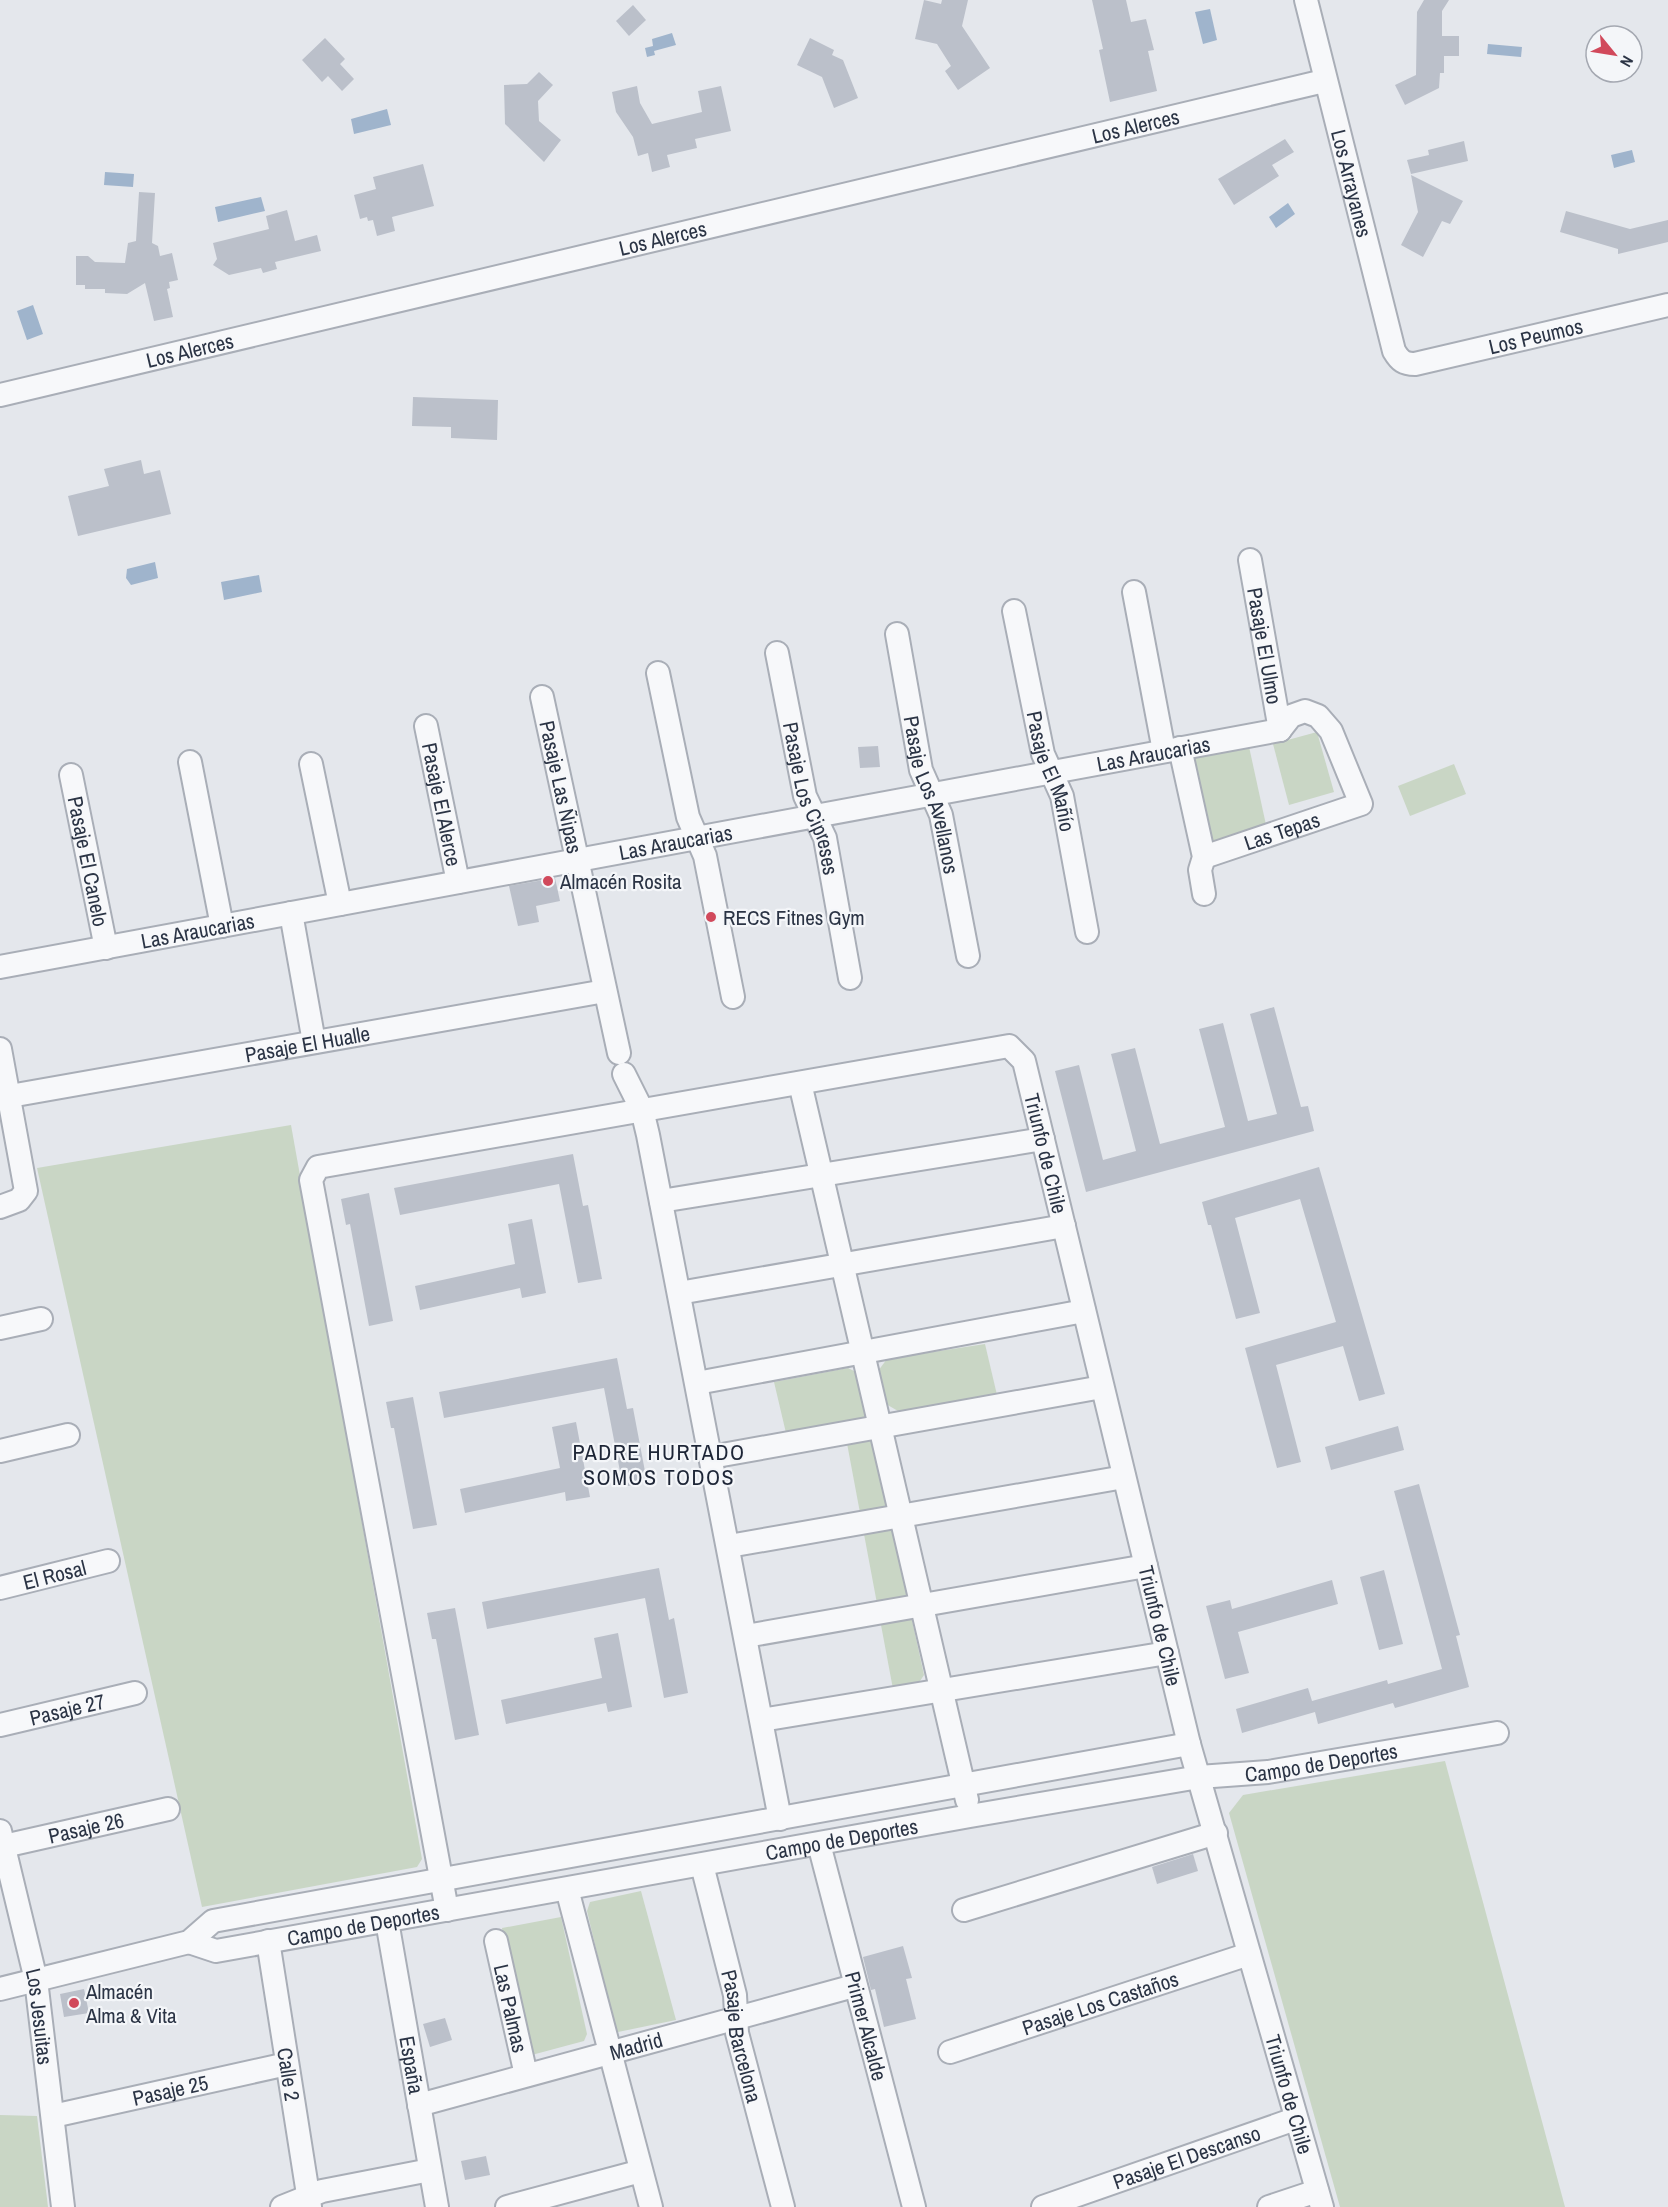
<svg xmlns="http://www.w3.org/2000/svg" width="1668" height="2207" viewBox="0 0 1668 2207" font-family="'Archivo Narrow',sans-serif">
  <rect width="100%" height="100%" fill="#e4e7ec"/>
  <g fill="#c9d6c5">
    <path d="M1317,732l17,60 -45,13 -16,-61z"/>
    <path d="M1248,742l20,92 -58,13 -20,-92z"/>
    <path d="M1454,764l12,30 -56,22 -12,-30z"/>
    <path d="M291,1125l131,734 -5,8 -215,40 -165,-739z"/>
    <path d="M985,1344l12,51 -99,16 -12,-7 -8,-33 9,-12z"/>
    <path d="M848,1368l10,5 66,302 -6,9 -25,5 -50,-267 -57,11 -12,-51z"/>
    <path d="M1445,1761l120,446h-225l-111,-394 14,-18z"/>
    <path d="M641,1891l35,129 -58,12 -3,-3 -28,-118 3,-9z"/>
    <path d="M561,1917l26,117 -3,7 -56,15 -26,-128z"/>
    <path d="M0,2115l37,1 11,91h-48z"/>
  </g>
  <g fill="#9fb4cc">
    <path d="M1210,9l7,31 -14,4 -8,-32z"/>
    <path d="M672,33l4,12 -22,6 1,4 -8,2 -2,-9 8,-2 -1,-7z"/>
    <path d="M1488,44l34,3 -1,10 -34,-3z"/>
    <path d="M387,109l4,16 -37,9 -3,-15z"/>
    <path d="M1632,150l3,12 -21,6 -3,-13z"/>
    <path d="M105,172l29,2 -1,13 -29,-2z"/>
    <path d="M261,197l4,14 -47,11 -3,-15z"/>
    <path d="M1288,203l7,11 -19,14 -7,-11z"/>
    <path d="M33,305l10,29 -16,6 -10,-29z"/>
    <path d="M155,562l3,16 -27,7 -5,-7 1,-9z"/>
    <path d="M259,575l3,17 -38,8 -3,-18z"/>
  </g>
  <g fill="#bbc0ca">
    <path d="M924,0l17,4 1,-4h26l-6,26 28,42 -32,22 -13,-19 6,-5 -14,-22 -22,-5z"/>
    <path d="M1092,0h34l5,22 15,-3 8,31 -6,1 9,40 -47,11 -11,-52 4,-1z"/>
    <path d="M1424,0h25l-7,11v25h17v20h-15v17h-4l-1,15 -34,17 -10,-20 21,-10 1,-63z"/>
    <path d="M633,5l13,15 -17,16 -13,-15z"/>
    <path d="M325,38l20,21 -5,5 14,15 -12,12 -14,-15 -6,6 -20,-22z"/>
    <path d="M810,38l24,12 -2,5 11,5 15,38 -24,10 -12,-31 -25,-12z"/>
    <path d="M539,72l14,13 -15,16 1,20 22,19 -17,22 -39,-38 -1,-39 23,-1z"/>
    <path d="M637,86l3,17 12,21 50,-12 -4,-21 23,-5 10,45 -36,8 2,9 -30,7 3,12 -18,5 -4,-19 -10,3 -5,-19 -17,-25 -4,-20z"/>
    <path d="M1285,139l9,13 -22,13 7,11 -45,29 -16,-26z"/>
    <path d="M1464,141l4,20 -57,13 -4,-14 22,-5 -1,-5z"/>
    <path d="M423,164l11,42 -42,11 3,14 -18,5 -4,-16 -5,1 -1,-4 -7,2 -6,-24 22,-6 -3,-12z"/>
    <path d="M1411,175l52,26 -13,23 -8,-3 -19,36 -22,-12 17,-33z"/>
    <path d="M139,192l16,1 -3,50 6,3 2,10 12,-3 6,27 -9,2 1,6 -3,1 6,28 -19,4 -9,-38 -18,11 -22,-1v-4h-20v-4h-9v-29h12l7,6 30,1 3,-20 8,-2z"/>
    <path d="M287,210l8,31 22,-6 4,16 -46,11 2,7 -14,4 -2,-5 -32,7 -16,-10 4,-6 -4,-16 56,-14 -3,-13z"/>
    <path d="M1566,211l64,18 38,-9v22l-50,12v-5l-58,-17z"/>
    <path d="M413,397l85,3 -1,40 -46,-2v-11l-39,-1z"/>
    <path d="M141,460l3,14 16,-4 11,44 -93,22 -10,-40 41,-10 -5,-17z"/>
    <path d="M878,746l2,21 -20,1 -2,-21z"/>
    <path d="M555,878l5,23 -24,5 3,16 -21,4 -9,-40z"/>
    <path d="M1274,1007l27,100 7,-1 6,25 -228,61 -31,-121 24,-6 24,95 33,-9 -25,-97 24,-6 25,96 65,-17 -26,-98 24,-6 25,98 29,-7 -27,-100z"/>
    <path d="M573,1154l10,52 5,-1 14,74 -24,4 -19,-99 -159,31 -6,-27z"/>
    <path d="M1319,1167l66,227 -26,7 -16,-55 -67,19 25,97 -24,6 -32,-120 91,-26 -36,-123 -65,19 25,95 -24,6 -25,-94h-3l-6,-23z"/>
    <path d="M369,1193l24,128 -24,5 -19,-102 -4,1 -5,-26z"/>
    <path d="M532,1219l14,74 -24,5 -2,-10 -100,22 -5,-24 100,-22 -7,-40z"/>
    <path d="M617,1358l10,51 6,-1 14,74 -24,5 -19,-99 -160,30 -5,-26z"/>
    <path d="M413,1397l24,128 -24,4 -19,-101h-3l-5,-26z"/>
    <path d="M576,1422l14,75 -24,4 -1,-9 -100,21 -5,-24 100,-21 -8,-41z"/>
    <path d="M1398,1426l6,24 -73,20 -6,-23z"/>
    <path d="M1419,1484l41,151 -4,1 13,51 -74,21 -2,-5 -75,21 -3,-12 -73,21 -6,-24 72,-21 4,13 75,-21 1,4 54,-15 -48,-178z"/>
    <path d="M659,1568l10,52 5,-2 14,75 -24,5 -19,-100 -158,31 -5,-27z"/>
    <path d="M1384,1570l19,74 -24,6 -19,-73z"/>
    <path d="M1332,1580l6,24 -100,28 11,41 -24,6 -19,-73 24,-6 2,9z"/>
    <path d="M455,1608l24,127 -24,5 -19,-101h-4l-5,-26z"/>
    <path d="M618,1633l14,74 -24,5 -2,-9 -100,21 -5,-24 101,-22 -8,-40z"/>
    <path d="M1193,1854l5,17 -41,13 -5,-17z"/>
    <path d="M903,1946l9,32 -6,1 10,40 -32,8 -9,-38 -4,1 -8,-33z"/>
    <path d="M84,1989l5,24 -25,4 -4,-23z"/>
    <path d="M445,2018l7,22 -22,7 -7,-23z"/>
    <path d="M486,2156l4,19 -25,5 -4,-19z"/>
  </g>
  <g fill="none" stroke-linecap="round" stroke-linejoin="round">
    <g stroke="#a9aeb7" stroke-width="26">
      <g id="minor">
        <path id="s1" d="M1306,0l88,351c6,10 10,13 21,13l253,-59"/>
        <path id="s2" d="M0,395l1324,-314"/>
        <path id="s3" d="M1250,560l30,170"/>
        <path d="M1134,592l30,159"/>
        <path id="s4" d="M1014,611l29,143 19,42 25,136"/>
        <path id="s5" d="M897,634l24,136 20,45 27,141"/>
        <path id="s6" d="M777,653l28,143 20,42 25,140"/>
        <path d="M658,673l30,144 17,39 28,141"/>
        <path id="s7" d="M542,697l77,356"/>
        <path id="s8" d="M426,726l32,156"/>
        <path d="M1180,748l24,109 -4,13 4,24"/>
        <path d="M190,762l32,164"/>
        <path d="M311,764l29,140"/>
        <path id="s9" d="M71,775l35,173"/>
        <path id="s10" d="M1204,857l157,-53 -30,-73 -13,-15 -13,-5 -14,5 -11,14"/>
        <path d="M291,913l23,129"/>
        <path id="s11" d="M0,967l1280,-237"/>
        <path d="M0,1049l26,142 -7,9 -19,7"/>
        <path d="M624,1074l18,36 6,25 132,684"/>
        <path d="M800,1083l167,717"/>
        <path id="s12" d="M10,1096l595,-105"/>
        <path d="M661,1201l382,-62"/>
        <path d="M679,1293l385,-67"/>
        <path d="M0,1328l41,-9"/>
        <path d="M697,1383l387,-72"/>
        <path d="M0,1451l68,-16"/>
        <path d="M711,1457l391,-70"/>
        <path d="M729,1546l395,-69"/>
        <path id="s13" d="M0,1588l108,-27"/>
        <path d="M746,1636l400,-70"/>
        <path d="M762,1720l405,-67"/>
        <path id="s14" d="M0,1725l135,-32"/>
        <path id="s15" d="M0,1831l36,149 27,227"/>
        <path id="s16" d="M819,1844l95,363"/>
        <path id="s17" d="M4,1846l164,-37"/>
        <path id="s18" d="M702,1865l33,130 2,38 46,174"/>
        <path d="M567,1889l84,318"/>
        <path id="s19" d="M447,1910l-136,-730 7,-13 691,-121 15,15 165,683 133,463"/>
        <path d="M964,1910l252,-77"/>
        <path id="s20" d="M387,1921l50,286"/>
        <path id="s21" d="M268,1941l42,266"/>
        <path id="s22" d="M496,1941l30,134"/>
        <path id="s23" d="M189,1942l27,9 754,-135 229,-39 69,-5 229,-39"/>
        <path d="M0,1989l189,-47 24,-21c325,-61 651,-115 976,-177"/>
        <path id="s24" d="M950,2052l299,-98"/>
        <path id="s25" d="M419,2105l435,-119"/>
        <path id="s26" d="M53,2116l234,-52"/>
        <path d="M282,2207l40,-16 108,-21"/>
        <path d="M507,2207l134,-36"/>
        <path id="s27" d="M1043,2207l252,-88"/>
        <path d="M1269,2207l48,-16"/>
      </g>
    </g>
    <use href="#minor" stroke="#f7f8fa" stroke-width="22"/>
  </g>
  <g fill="#d1495b" stroke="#f4f6f9" stroke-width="2">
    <circle cx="548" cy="881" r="6"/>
    <circle cx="711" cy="917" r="6"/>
    <circle cx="74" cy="2003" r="6"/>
  </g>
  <g text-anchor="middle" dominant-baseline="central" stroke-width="4.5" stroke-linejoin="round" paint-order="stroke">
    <g font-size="21" fill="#2b3445" stroke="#f4f6f9">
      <text stroke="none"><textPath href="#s2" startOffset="1167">Los Alerces</textPath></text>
      <text stroke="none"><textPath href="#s1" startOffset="189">Los Arrayanes</textPath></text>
      <text stroke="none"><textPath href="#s2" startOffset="681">Los Alerces</textPath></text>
      <text stroke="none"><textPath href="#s1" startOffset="512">Los Peumos</textPath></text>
      <text stroke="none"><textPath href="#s2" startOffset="195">Los Alerces</textPath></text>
      <text stroke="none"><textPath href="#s3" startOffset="87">Pasaje El Ulmo</textPath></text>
      <text stroke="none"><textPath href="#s11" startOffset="1173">Las Araucarias</textPath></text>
      <text stroke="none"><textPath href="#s4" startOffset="165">Pasaje El Mañío</textPath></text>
      <text stroke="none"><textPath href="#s7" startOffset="92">Pasaje Las Ñipas</textPath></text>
      <text stroke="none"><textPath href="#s5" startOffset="165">Pasaje Los Avellanos</textPath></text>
      <text stroke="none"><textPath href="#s6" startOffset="150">Pasaje Los Cipreses</textPath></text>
      <text stroke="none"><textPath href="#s8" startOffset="80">Pasaje El Alerce</textPath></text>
      <text stroke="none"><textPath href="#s10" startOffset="82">Las Tepas</textPath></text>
      <text stroke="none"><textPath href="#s11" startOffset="687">Las Araucarias</textPath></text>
      <text stroke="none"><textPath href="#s9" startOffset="88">Pasaje El Canelo</textPath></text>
      <text stroke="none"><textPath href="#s11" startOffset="201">Las Araucarias</textPath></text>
      <text stroke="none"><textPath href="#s12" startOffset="302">Pasaje El Hualle</textPath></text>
      <text stroke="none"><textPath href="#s19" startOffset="1575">Triunfo de Chile</textPath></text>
      <text stroke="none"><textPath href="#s13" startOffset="56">El Rosal</textPath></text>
      <text stroke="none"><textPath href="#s19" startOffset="2061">Triunfo de Chile</textPath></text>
      <text stroke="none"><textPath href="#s14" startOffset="69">Pasaje 27</textPath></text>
      <text stroke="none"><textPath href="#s23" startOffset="1150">Campo de Deportes</textPath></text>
      <text stroke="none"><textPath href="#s17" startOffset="84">Pasaje 26</textPath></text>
      <text stroke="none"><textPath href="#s23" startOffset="664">Campo de Deportes</textPath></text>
      <text stroke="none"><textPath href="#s23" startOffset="178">Campo de Deportes</textPath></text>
      <text stroke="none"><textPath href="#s24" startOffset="158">Pasaje Los Castaños</textPath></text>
      <text stroke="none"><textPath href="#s22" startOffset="69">Las Palmas</textPath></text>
      <text stroke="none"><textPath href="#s15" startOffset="190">Los Jesuitas</textPath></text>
      <text stroke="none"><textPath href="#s16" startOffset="188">Primer Alcalde</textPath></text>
      <text stroke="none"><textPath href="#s18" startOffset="176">Pasaje Barcelona</textPath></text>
      <text stroke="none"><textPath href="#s25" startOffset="225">Madrid</textPath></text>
      <text stroke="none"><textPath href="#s20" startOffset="146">España</textPath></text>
      <text stroke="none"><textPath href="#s21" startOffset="135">Calle 2</textPath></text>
      <text stroke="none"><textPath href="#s26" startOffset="120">Pasaje 25</textPath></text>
      <text stroke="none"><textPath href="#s19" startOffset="2547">Triunfo de Chile</textPath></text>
      <text stroke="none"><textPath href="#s27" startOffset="152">Pasaje El Descanso</textPath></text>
    </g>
    <g font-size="21" fill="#2b3445" stroke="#f4f6f9" text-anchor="start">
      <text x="560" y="881">Almacén Rosita</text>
      <text x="723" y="917">RECS Fitnes Gym</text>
      <text x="86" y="1991">Almacén<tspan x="86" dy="24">Alma &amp; Vita</tspan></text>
    </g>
    <g font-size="22" letter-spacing="1.5" fill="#1d2536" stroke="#f4f6f9">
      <text x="659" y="1452">PADRE HURTADO<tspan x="659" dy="25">SOMOS TODOS</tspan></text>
    </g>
  </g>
  <g transform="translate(1614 54) rotate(120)"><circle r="28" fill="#f4f6f9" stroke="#a4a8b1" stroke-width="1.5"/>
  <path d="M0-4.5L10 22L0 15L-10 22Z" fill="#d1495b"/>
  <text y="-9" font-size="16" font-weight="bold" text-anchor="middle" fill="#2b3445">N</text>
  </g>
</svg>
